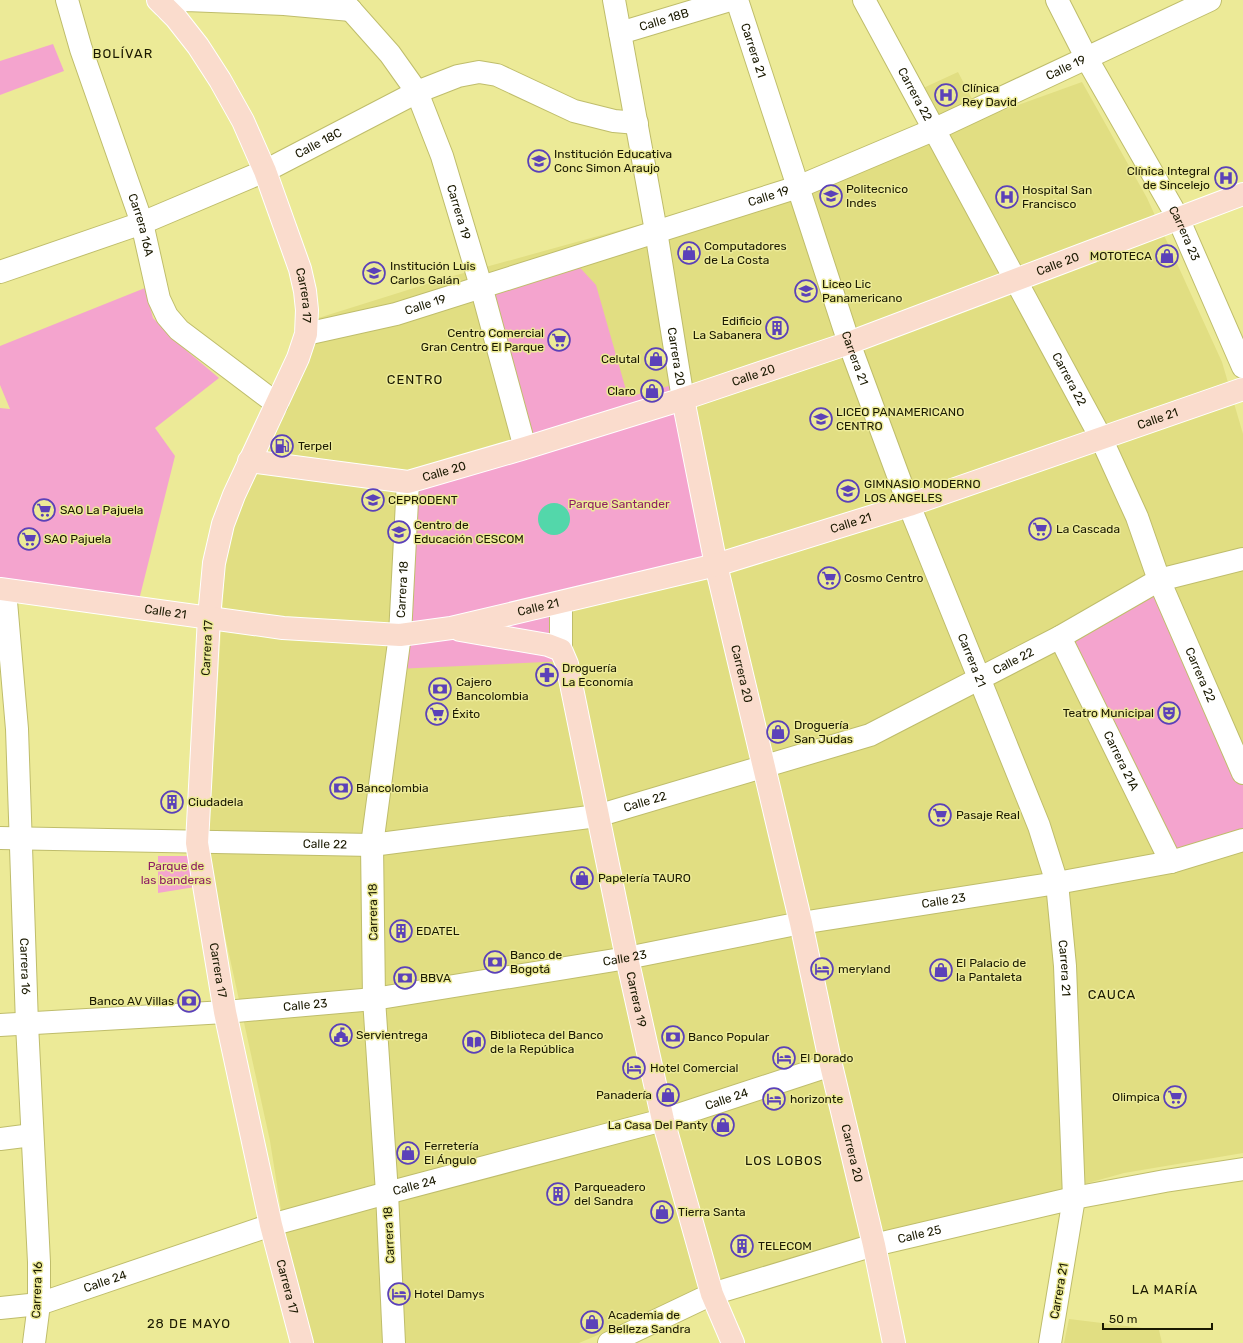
<svg xmlns="http://www.w3.org/2000/svg" width="1243" height="1343" viewBox="0 0 1243 1343" font-family="Rubik,sans-serif">
  <rect width="100%" height="100%" fill="#ecea97"/>
  <g fill="#e1de82">
    <path d="M958,72l14,27 -35,17 -18,-26z"/>
    <path d="M1082,82l65,116 75,164 21,72v719l-119,20 -415,115 -130,55h-272l-15,-64 -22,-138 -63,-287 20,-318 85,-216 134,-42 341,-94 184,-62z"/>
    <path d="M1069,1319l90,11 3,13h-98z"/>
  </g>
  <g fill="#f4a4ce">
    <path d="M53,44l11,27 -64,24v-34z"/>
    <path d="M571,258l25,27 32,112 52,-14 36,182 -155,37 5,59 -170,8 12,-187 116,-35 -43,-161z"/>
    <path d="M145,288l8,30 28,28 38,32 -64,50 20,28 -38,152 -137,-21v-179l10,1 -10,-24v-39z"/>
    <path d="M1159,580l84,193v67l-72,22 -111,-225z"/>
    <path d="M158,856h33l4,31 -37,6z"/>
  </g>
  <circle fill="#53d7aa" cx="554" cy="519" r="16"/>
  <g fill="none" stroke-linecap="round" stroke-linejoin="round">
    <g stroke="#bfbd6b" stroke-width="24">
      <g id="minor">
        <path id="s1" d="M67,0l14,49 61,174 17,76 8,17 12,14 98,74"/>
        <path id="s2" d="M342,0l48,54 27,38 25,64 39,130 44,162"/>
        <path id="s3" d="M614,0l42,231 27,168"/>
        <path id="s4" d="M737,0l112,343 60,162 130,321 18,57 8,83 9,232 -24,145"/>
        <path id="s5" d="M864,0l237,438 36,79 22,63 84,193"/>
        <path id="s6" d="M1057,0l30,59 91,159 65,149"/>
        <path d="M166,8l5,-4 15,-4 98,4 67,6"/>
        <path id="s7" d="M620,33l110,-33"/>
        <path id="s8" d="M0,272l142,-49 123,-52 152,-79 41,-16 21,-4 18,3 77,36 40,10 23,2"/>
        <path id="s9" d="M306,334l90,-20 402,-127 135,-57 277,-130"/>
        <path id="s10" d="M5,590l12,139 10,295 12,238v42l-5,39"/>
        <path d="M561,602v48"/>
        <path id="s11" d="M1060,637l111,225"/>
        <path id="s12" d="M0,838l372,7 225,-29 273,-81 190,-98 99,-57 84,-21"/>
        <path id="s13" d="M0,1025l225,-13 149,-13 253,-41 174,-35 256,-40 114,-21 72,-22"/>
        <path d="M0,1139l32,-4"/>
        <path id="s14" d="M0,1308l39,-4 232,-79 116,-32 276,-73 168,-55"/>
        <path id="s15" d="M394,1343l-7,-150 -13,-194 -2,-154 28,-210 8,-153"/>
        <path id="s16" d="M609,1343l103,-49 162,-49 200,-47 91,-17 78,-12"/>
      </g>
    </g>
    <g stroke="#fff" stroke-width="24">
      <g id="major">
        <path id="s17" d="M158,0l18,18 22,28 22,34 23,41 22,50 35,98 5,22 2,19 -1,24 -8,24 -64,137 -11,29 -9,39 -5,54 -12,226 28,169 46,213 31,118"/>
        <path id="s18" d="M683,399l33,166 85,358 30,142 43,180 20,98"/>
        <path id="s19" d="M249,461l159,21 117,-34 158,-49 166,-56 394,-149"/>
        <path id="s20" d="M0,589l283,39 117,7 51,-7 265,-63 193,-60 334,-116"/>
        <path id="s21" d="M460,630l88,15 13,5 6,14 60,294 36,162 49,174 21,49"/>
      </g>
    </g>
    <use href="#minor" stroke="#fff" stroke-width="22"/>
    <use href="#major" stroke="#fadccd" stroke-width="22"/>
  </g>
  <defs>
    <g id="hospital-ring" transform="scale(1.15)"><circle r="9.5" fill="#ecea97" stroke="#5b41b9" stroke-width="1.5"/><path d="M-5-5h3v3.5h4V-5h3V5h-3V1.5h-4V5h-3Z" fill="#5b41b9"/></g>
    <g id="school-ring" transform="scale(1.15)"><circle r="9.5" fill="#ecea97" stroke="#5b41b9" stroke-width="1.5"/><path d="M0-5L7-2L0 1L-7-2ZM-4 1L0 2.5L4 1V4Q0 6-4 4Z" fill="#5b41b9"/></g>
    <g id="university-ring" transform="scale(1.15)"><circle r="9.5" fill="#ecea97" stroke="#5b41b9" stroke-width="1.5"/><path d="M0-5L7-2L0 1L-7-2ZM-4 1L0 2.5L4 1V4Q0 6-4 4Z" fill="#5b41b9"/></g>
    <g id="shop-ring" transform="scale(1.15)"><circle r="9.5" fill="#ecea97" stroke="#5b41b9" stroke-width="1.5"/><path d="M-5-2.5h2.3a2.7 3.5 0 0 1 5.4 0H5L5.5 6h-11ZM-1.5-2.5h3a1.5 2.3 0 0 0-3 0Z" fill="#5b41b9"/></g>
    <g id="building-ring" transform="scale(1.15)"><circle r="9.5" fill="#ecea97" stroke="#5b41b9" stroke-width="1.5"/><path d="M-4-6H4V6H1V3H-1V6H-4ZM-2.5-4.3h1.7v1.8h-1.7ZM.8-4.3h1.7v1.8H.8ZM-2.5-1h1.7V.8h-1.7ZM.8-1h1.7V.8H.8Z" fill="#5b41b9"/></g>
    <g id="supermarket-ring" transform="scale(1.15)"><circle r="9.5" fill="#ecea97" stroke="#5b41b9" stroke-width="1.5"/><path d="M-6-5.5h2.5l.6 2H6L4.5 2H-2.5L-4.4-4H-6ZM-1.5 3.2a1.3 1.3 0 1 0 .1 0ZM3 3.2a1.3 1.3 0 1 0 .1 0Z" fill="#5b41b9"/></g>
    <g id="fuel-ring" transform="scale(1.15)"><circle r="9.5" fill="#ecea97" stroke="#5b41b9" stroke-width="1.5"/><path d="M-5.5-6h7V0h2V4h1.3V-2.5L3-4.5l.8-.8L6-3V5H2.5V1h-1V6h-7ZM-4.2-4.7v3.2H.2V-4.7Z" fill="#5b41b9"/></g>
    <g id="pharmacy-ring" transform="scale(1.15)"><circle r="9.5" fill="#ecea97" stroke="#5b41b9" stroke-width="1.5"/><path d="M-2-6h4v4h4v4h-4v4h-4v-4h-4v-4h4Z" fill="#5b41b9"/></g>
    <g id="bank-ring" transform="scale(1.15)"><circle r="9.5" fill="#ecea97" stroke="#5b41b9" stroke-width="1.5"/><path d="M-6-4H6V4H-6ZM0-2.3a2.3 2.3 0 1 0 0 4.6a2.3 2.3 0 1 0 0-4.6Z" fill="#5b41b9"/></g>
    <g id="theatre-ring" transform="scale(1.15)"><circle r="9.5" fill="#ecea97" stroke="#5b41b9" stroke-width="1.5"/><path d="M-5-5.5Q0-4 5-5.5V0Q5 5 0 6Q-5 5-5 0ZM-3.3-2.5H-1v1.5H-3.3ZM1-2.5H3.3v1.5H1ZM-2.8 1Q0 5.5 2.8 1Z" fill="#5b41b9"/></g>
    <g id="hotel-ring" transform="scale(1.15)"><circle r="9.5" fill="#ecea97" stroke="#5b41b9" stroke-width="1.5"/><path d="M-6-4.5h1.5V1H6V5H4.5V3h-9V5H-6ZM-4 0a1.8 1.8 0 1 1 3.6 0ZM.5 0V-2.5h3Q6-2.5 6 0Z" fill="#5b41b9"/></g>
    <g id="civic-ring" transform="scale(1.15)"><circle r="9.5" fill="#ecea97" stroke="#5b41b9" stroke-width="1.5"/><path d="M-.6-6.5H3V-4.5H.6V-3L4-1V1h2V6H-6V1h2V-1L-.6-3ZM-1.2 2.5V6h2.4V2.5Z" fill="#5b41b9"/></g>
    <g id="library-ring" transform="scale(1.15)"><circle r="9.5" fill="#ecea97" stroke="#5b41b9" stroke-width="1.5"/><path d="M-6-4Q-3-5.5-.7-3.5V5Q-3 3-6 4ZM6-4Q3-5.5 .7-3.5V5Q3 3 6 4Z" fill="#5b41b9"/></g>
  </defs>
  <g fill-rule="evenodd">
    <use href="#hospital-ring" x="946" y="95"/>
    <use href="#school-ring" x="539" y="161"/>
    <use href="#hospital-ring" x="1226" y="178"/>
    <use href="#university-ring" x="831" y="196"/>
    <use href="#hospital-ring" x="1007" y="197"/>
    <use href="#shop-ring" x="689" y="253"/>
    <use href="#shop-ring" x="1167" y="256"/>
    <use href="#school-ring" x="374" y="273"/>
    <use href="#school-ring" x="806" y="291"/>
    <use href="#building-ring" x="777" y="328"/>
    <use href="#supermarket-ring" x="559" y="340"/>
    <use href="#shop-ring" x="656" y="359"/>
    <use href="#shop-ring" x="652" y="391"/>
    <use href="#school-ring" x="821" y="419"/>
    <use href="#fuel-ring" x="282" y="446"/>
    <use href="#university-ring" x="848" y="491"/>
    <use href="#university-ring" x="373" y="500"/>
    <use href="#supermarket-ring" x="44" y="510"/>
    <use href="#supermarket-ring" x="1040" y="529"/>
    <use href="#university-ring" x="399" y="532"/>
    <use href="#supermarket-ring" x="29" y="539"/>
    <use href="#supermarket-ring" x="829" y="578"/>
    <use href="#pharmacy-ring" x="547" y="675"/>
    <use href="#bank-ring" x="440" y="689"/>
    <use href="#theatre-ring" x="1169" y="713"/>
    <use href="#supermarket-ring" x="437" y="714"/>
    <use href="#shop-ring" x="778" y="732"/>
    <use href="#bank-ring" x="341" y="788"/>
    <use href="#building-ring" x="172" y="802"/>
    <use href="#supermarket-ring" x="940" y="815"/>
    <use href="#shop-ring" x="582" y="878"/>
    <use href="#building-ring" x="401" y="931"/>
    <use href="#bank-ring" x="495" y="962"/>
    <use href="#hotel-ring" x="822" y="969"/>
    <use href="#shop-ring" x="941" y="970"/>
    <use href="#bank-ring" x="405" y="978"/>
    <use href="#bank-ring" x="189" y="1001"/>
    <use href="#civic-ring" x="341" y="1035"/>
    <use href="#bank-ring" x="673" y="1037"/>
    <use href="#library-ring" x="474" y="1042"/>
    <use href="#hotel-ring" x="784" y="1058"/>
    <use href="#hotel-ring" x="634" y="1068"/>
    <use href="#shop-ring" x="668" y="1095"/>
    <use href="#supermarket-ring" x="1175" y="1097"/>
    <use href="#hotel-ring" x="774" y="1099"/>
    <use href="#shop-ring" x="723" y="1125"/>
    <use href="#shop-ring" x="408" y="1153"/>
    <use href="#building-ring" x="558" y="1194"/>
    <use href="#shop-ring" x="662" y="1212"/>
    <use href="#building-ring" x="742" y="1246"/>
    <use href="#hotel-ring" x="399" y="1294"/>
    <use href="#shop-ring" x="592" y="1322"/>
  </g>
  <g text-anchor="middle" dominant-baseline="central" stroke-width="3" stroke-linejoin="round" paint-order="stroke">
    <g font-size="12" fill="#1a1901" stroke="#ecea97">
      <text stroke="none"><textPath href="#s7" startOffset="46">Calle 18B</textPath></text>
      <text stroke="none"><textPath href="#s4" startOffset="53">Carrera 21</textPath></text>
      <text stroke="none"><textPath href="#s9" startOffset="807">Calle 19</textPath></text>
      <text stroke="none"><textPath href="#s5" startOffset="107">Carrera 22</textPath></text>
      <text stroke="none"><textPath href="#s8" startOffset="344">Calle 18C</textPath></text>
      <text stroke="none"><textPath href="#s9" startOffset="483">Calle 19</textPath></text>
      <text stroke="none"><textPath href="#s2" startOffset="246">Carrera 19</textPath></text>
      <text stroke="none"><textPath href="#s1" startOffset="237">Carrera 16A</textPath></text>
      <text stroke="none"><textPath href="#s6" startOffset="266">Carrera 23</textPath></text>
      <text stroke="none"><textPath href="#s19" startOffset="846">Calle 20</textPath></text>
      <text stroke="none"><textPath href="#s17" startOffset="334">Carrera 17</textPath></text>
      <text stroke="none"><textPath href="#s9" startOffset="123">Calle 19</textPath></text>
      <text stroke="none"><textPath href="#s3" startOffset="362">Carrera 20</textPath></text>
      <text stroke="none"><textPath href="#s4" startOffset="377">Carrera 21</textPath></text>
      <text stroke="none"><textPath href="#s19" startOffset="522">Calle 20</textPath></text>
      <text stroke="none"><textPath href="#s5" startOffset="431">Carrera 22</textPath></text>
      <text stroke="none"><textPath href="#s20" startOffset="1192">Calle 21</textPath></text>
      <text stroke="none"><textPath href="#s19" startOffset="198">Calle 20</textPath></text>
      <text stroke="none"><textPath href="#s20" startOffset="868">Calle 21</textPath></text>
      <text stroke="none"><textPath href="#s15" startOffset="756">Carrera 18</textPath></text>
      <text stroke="none"><textPath href="#s20" startOffset="544">Calle 21</textPath></text>
      <text stroke="none"><textPath href="#s20" startOffset="167">Calle 21</textPath></text>
      <text transform="translate(207 648) rotate(-87)">Carrera 17</text>
      <text stroke="none"><textPath href="#s4" startOffset="701">Carrera 21</textPath></text>
      <text stroke="none"><textPath href="#s12" startOffset="1045">Calle 22</textPath></text>
      <text stroke="none"><textPath href="#s18" startOffset="281">Carrera 20</textPath></text>
      <text stroke="none"><textPath href="#s5" startOffset="755">Carrera 22</textPath></text>
      <text stroke="none"><textPath href="#s11" startOffset="138">Carrera 21A</textPath></text>
      <text stroke="none"><textPath href="#s12" startOffset="649">Calle 22</textPath></text>
      <text stroke="none"><textPath href="#s12" startOffset="325">Calle 22</textPath></text>
      <text stroke="none"><textPath href="#s13" startOffset="953">Calle 23</textPath></text>
      <text transform="translate(373 912) rotate(-91)">Carrera 18</text>
      <text stroke="none"><textPath href="#s13" startOffset="629">Calle 23</textPath></text>
      <text stroke="none"><textPath href="#s10" startOffset="377">Carrera 16</textPath></text>
      <text stroke="none"><textPath href="#s4" startOffset="1025">Carrera 21</textPath></text>
      <text stroke="none"><textPath href="#s17" startOffset="1030">Carrera 17</textPath></text>
      <text stroke="none"><textPath href="#s21" startOffset="461">Carrera 19</textPath></text>
      <text stroke="none"><textPath href="#s13" startOffset="306">Calle 23</textPath></text>
      <text stroke="none"><textPath href="#s14" startOffset="757">Calle 24</textPath></text>
      <text stroke="none"><textPath href="#s18" startOffset="773">Carrera 20</textPath></text>
      <text stroke="none"><textPath href="#s14" startOffset="433">Calle 24</textPath></text>
      <text stroke="none"><textPath href="#s16" startOffset="330">Calle 25</textPath></text>
      <text transform="translate(389 1235) rotate(-93)">Carrera 18</text>
      <text stroke="none"><textPath href="#s14" startOffset="109">Calle 24</textPath></text>
      <text stroke="none"><textPath href="#s17" startOffset="1354">Carrera 17</textPath></text>
      <text transform="translate(37 1290) rotate(-88)">Carrera 16</text>
      <text transform="translate(1059 1291) rotate(-80)">Carrera 21</text>
    </g>
    <g font-size="12" fill="#1a1901" stroke="#ecea97" text-anchor="start">
      <text x="962" y="88">Clínica<tspan x="962" dy="14">Rey David</tspan></text>
      <text x="554" y="154">Institución Educativa<tspan x="554" dy="14">Conc Simon Araujo</tspan></text>
      <text x="1210" y="171" text-anchor="end">Clínica Integral<tspan x="1210" dy="14">de Sincelejo</tspan></text>
      <text x="846" y="189">Politecnico<tspan x="846" dy="14">Indes</tspan></text>
      <text x="1022" y="190">Hospital San<tspan x="1022" dy="14">Francisco</tspan></text>
      <text x="704" y="246">Computadores<tspan x="704" dy="14">de La Costa</tspan></text>
      <text x="1152" y="256" text-anchor="end">MOTOTECA</text>
      <text x="390" y="266">Institución Luis<tspan x="390" dy="14">Carlos Galán</tspan></text>
      <text x="822" y="284">Liceo Lic<tspan x="822" dy="14">Panamericano</tspan></text>
      <text x="762" y="321" text-anchor="end">Edificio<tspan x="762" dy="14">La Sabanera</tspan></text>
      <text x="544" y="333" text-anchor="end">Centro Comercial<tspan x="544" dy="14">Gran Centro El Parque</tspan></text>
      <text x="640" y="359" text-anchor="end">Celutal</text>
      <text x="636" y="391" text-anchor="end">Claro</text>
      <text x="836" y="412">LICEO PANAMERICANO<tspan x="836" dy="14">CENTRO</tspan></text>
      <text x="298" y="446">Terpel</text>
      <text x="864" y="484">GIMNASIO MODERNO<tspan x="864" dy="14">LOS ANGELES</tspan></text>
      <text x="388" y="500">CEPRODENT</text>
      <text x="60" y="510">SAO La Pajuela</text>
      <text x="414" y="525">Centro de<tspan x="414" dy="14">Educación CESCOM</tspan></text>
      <text x="1056" y="529">La Cascada</text>
      <text x="44" y="539">SAO Pajuela</text>
      <text x="844" y="578">Cosmo Centro</text>
      <text x="562" y="668">Droguería<tspan x="562" dy="14">La Economía</tspan></text>
      <text x="456" y="682">Cajero<tspan x="456" dy="14">Bancolombia</tspan></text>
      <text x="1154" y="713" text-anchor="end">Teatro Municipal</text>
      <text x="452" y="714">Éxito</text>
      <text x="794" y="725">Droguería<tspan x="794" dy="14">San Judas</tspan></text>
      <text x="356" y="788">Bancolombia</text>
      <text x="188" y="802">Ciudadela</text>
      <text x="956" y="815">Pasaje Real</text>
      <text x="598" y="878">Papelería TAURO</text>
      <text x="416" y="931">EDATEL</text>
      <text x="510" y="955">Banco de<tspan x="510" dy="14">Bogotá</tspan></text>
      <text x="956" y="963">El Palacio de<tspan x="956" dy="14">la Pantaleta</tspan></text>
      <text x="838" y="969">meryland</text>
      <text x="420" y="978">BBVA</text>
      <text x="174" y="1001" text-anchor="end">Banco AV Villas</text>
      <text x="356" y="1035">Servientrega</text>
      <text x="490" y="1035">Biblioteca del Banco<tspan x="490" dy="14">de la República</tspan></text>
      <text x="688" y="1037">Banco Popular</text>
      <text x="800" y="1058">El Dorado</text>
      <text x="650" y="1068">Hotel Comercial</text>
      <text x="652" y="1095" text-anchor="end">Panadería</text>
      <text x="1160" y="1097" text-anchor="end">Olimpica</text>
      <text x="790" y="1099">horizonte</text>
      <text x="708" y="1125" text-anchor="end">La Casa Del Panty</text>
      <text x="424" y="1146">Ferretería<tspan x="424" dy="14">El Ángulo</tspan></text>
      <text x="574" y="1187">Parqueadero<tspan x="574" dy="14">del Sandra</tspan></text>
      <text x="678" y="1212">Tierra Santa</text>
      <text x="758" y="1246">TELECOM</text>
      <text x="414" y="1294">Hotel Damys</text>
      <text x="608" y="1315">Academia de<tspan x="608" dy="14">Belleza Sandra</tspan></text>
    </g>
    <g font-size="12" fill="#8e1d64" stroke="#ecea97">
      <text x="619" y="504">Parque Santander</text>
      <text x="176" y="866">Parque de<tspan x="176" dy="14">las banderas</tspan></text>
    </g>
    <g font-size="13" letter-spacing="1" fill="#1a1901" stroke="#ecea97">
      <text x="123" y="53">BOLÍVAR</text>
      <text x="415" y="379">CENTRO</text>
      <text x="1112" y="994">CAUCA</text>
      <text x="784" y="1160">LOS LOBOS</text>
      <text x="1165" y="1289">LA MARÍA</text>
      <text x="189" y="1323">28 DE MAYO</text>
    </g>
  </g>
  <path d="M1103 1323v6h109v-6" fill="none" stroke="#1a1901" stroke-width="2"/>
  <text x="1109" y="1323" font-size="12" fill="#1a1901" stroke="#ecea97" stroke-width="3" paint-order="stroke">50 m</text>
</svg>
